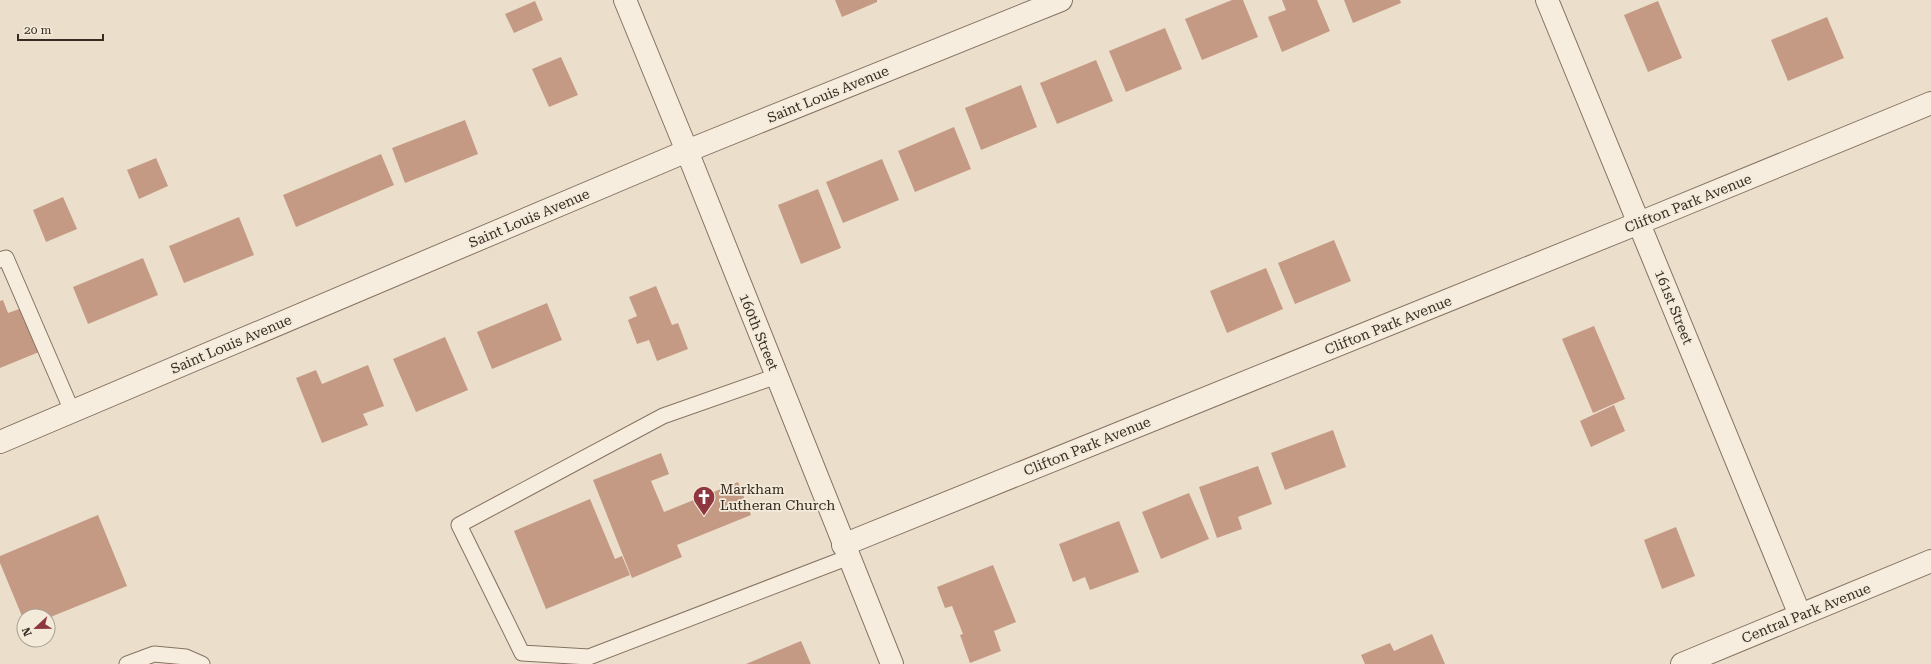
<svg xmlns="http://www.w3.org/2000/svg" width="1931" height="664" viewBox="0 0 1931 664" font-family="'Roboto Serif',serif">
  <rect width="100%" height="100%" fill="#ebdfcb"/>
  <g fill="#c59a85">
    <path d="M835,0h42v2l-35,15z"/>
    <path d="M1232,0h11l15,37 -56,23 -17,-41z"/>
    <path d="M1282,0h35l13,31 -48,21 -14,-35 18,-7z"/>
    <path d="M1344,0h56l1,3 -48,20z"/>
    <path d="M535,1l8,19 -29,13 -9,-19z"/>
    <path d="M1658,1l24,57 -34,14 -24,-57z"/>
    <path d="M1827,17l17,41 -56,23 -17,-41z"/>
    <path d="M1165,28l17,41 -56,23 -17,-41z"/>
    <path d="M561,57l17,38 -29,12 -17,-38z"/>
    <path d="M1096,60l17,41 -56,23 -17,-41z"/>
    <path d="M1021,85l16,42 -56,23 -16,-42z"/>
    <path d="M465,120l13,34 -73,29 -13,-35z"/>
    <path d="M954,127l17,42 -56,23 -17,-41z"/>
    <path d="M381,154l13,31 -98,42 -13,-32z"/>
    <path d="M156,158l12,28 -29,13 -12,-29z"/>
    <path d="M882,159l17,41 -56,23 -17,-41z"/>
    <path d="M818,189l23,59 -40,16 -23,-59z"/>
    <path d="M63,197l14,32 -31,13 -13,-32z"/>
    <path d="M239,217l15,38 -70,28 -15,-37z"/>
    <path d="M1334,240l17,41 -56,23 -17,-41z"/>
    <path d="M143,258l15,37 -70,29 -15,-37z"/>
    <path d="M1266,268l17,41 -56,24 -17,-42z"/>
    <path d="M656,286l16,39 6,-2 10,26 -31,12 -8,-21 -12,4 -9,-24 9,-4 -8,-19z"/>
    <path d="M3,300l5,13 14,-5 17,44 -39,16v-67z"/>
    <path d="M547,303l15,37 -70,29 -15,-37z"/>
    <path d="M1594,326l31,73 -32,14 -31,-74z"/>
    <path d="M445,337l23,53 -52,22 -23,-53z"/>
    <path d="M368,365l16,41 -21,8 5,11 -46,18 -26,-65 20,-8 6,14z"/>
    <path d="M1614,405l11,26 -34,16 -11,-26z"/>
    <path d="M1333,430l13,37 -61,23 -14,-37z"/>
    <path d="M661,453l8,21 -18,7 13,31 74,-30 13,33 -74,30 5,12 -50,21 -39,-98z"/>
    <path d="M1258,466l14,38 -34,13 4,12 -25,9 -18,-51z"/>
    <path d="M1189,493l20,46 -48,20 -19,-47z"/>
    <path d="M590,499l25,60 7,-3 8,19 -84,34 -32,-78z"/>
    <path d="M98,515l29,71 -79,32v-2h-24v5l-24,-58v-7z"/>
    <path d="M1119,521l20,51 -49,18 -5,-13 -12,5 -14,-38z"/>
    <path d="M1676,527l19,49 -33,13 -18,-49z"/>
    <path d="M993,565l23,57 -22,9 7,20 -31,12 -10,-28 3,-1 -11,-28 -7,2 -8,-21z"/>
    <path d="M1432,634l13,30h-80l-4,-9 29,-12 4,8z"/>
    <path d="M801,641l10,23h-65z"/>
  </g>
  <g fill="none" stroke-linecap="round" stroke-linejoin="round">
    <g stroke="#867261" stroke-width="17">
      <g id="service">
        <path d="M0,260l6,-2 66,153"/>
        <path d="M777,376l-114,40 -204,109 63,128 67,4 260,-100"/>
        <path d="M127,664l27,-10 32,3 16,7"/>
      </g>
    </g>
    <g stroke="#867261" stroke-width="24">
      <g id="minor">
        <path d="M625,0l62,151 205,513"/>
        <path d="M1547,0l253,615"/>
        <path d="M0,442l687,-291 374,-151"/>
        <path d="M843,545l796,-322 292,-120"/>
        <path d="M1682,664l249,-103"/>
      </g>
    </g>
    <use href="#service" stroke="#f6edde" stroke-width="15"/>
    <use href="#minor" stroke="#f6edde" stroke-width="22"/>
  </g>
  <defs>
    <g id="church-pin" transform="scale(1.15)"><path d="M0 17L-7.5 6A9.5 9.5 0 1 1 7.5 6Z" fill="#8f373e" stroke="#f3eada"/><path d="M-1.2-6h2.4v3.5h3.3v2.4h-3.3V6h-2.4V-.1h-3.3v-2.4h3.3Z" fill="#fff"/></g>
  </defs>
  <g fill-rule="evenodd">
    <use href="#church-pin" x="704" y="497"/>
  </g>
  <g text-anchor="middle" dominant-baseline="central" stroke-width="3.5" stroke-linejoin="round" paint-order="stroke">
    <g font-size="14" fill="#382b22" stroke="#f3eada">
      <text transform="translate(828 94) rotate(-22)">Saint Louis Avenue</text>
      <text transform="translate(1688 203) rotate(-22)">Clifton Park Avenue</text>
      <text transform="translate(529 218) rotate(-23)">Saint Louis Avenue</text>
      <text transform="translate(1674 307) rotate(68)">161st Street</text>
      <text transform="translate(1388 325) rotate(-22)">Clifton Park Avenue</text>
      <text transform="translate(759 332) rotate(68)">160th Street</text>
      <text transform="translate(231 344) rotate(-23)">Saint Louis Avenue</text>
      <text transform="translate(1087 446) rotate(-22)">Clifton Park Avenue</text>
      <text transform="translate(1806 613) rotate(-22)">Central Park Avenue</text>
    </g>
    <g font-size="14" fill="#382b22" stroke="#f3eada" text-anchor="start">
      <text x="720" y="489">Markham<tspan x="720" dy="16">Lutheran Church</tspan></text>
    </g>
  </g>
  <g transform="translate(36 628) rotate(248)"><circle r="19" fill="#f3eada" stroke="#a89e90"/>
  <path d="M0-3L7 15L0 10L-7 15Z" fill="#8f373e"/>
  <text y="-6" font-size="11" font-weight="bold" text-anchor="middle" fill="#382b22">N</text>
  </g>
  <path d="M18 34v6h85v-6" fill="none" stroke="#382b22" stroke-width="2"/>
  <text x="24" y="34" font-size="12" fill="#382b22" stroke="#f3eada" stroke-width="3" paint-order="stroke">20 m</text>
</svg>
